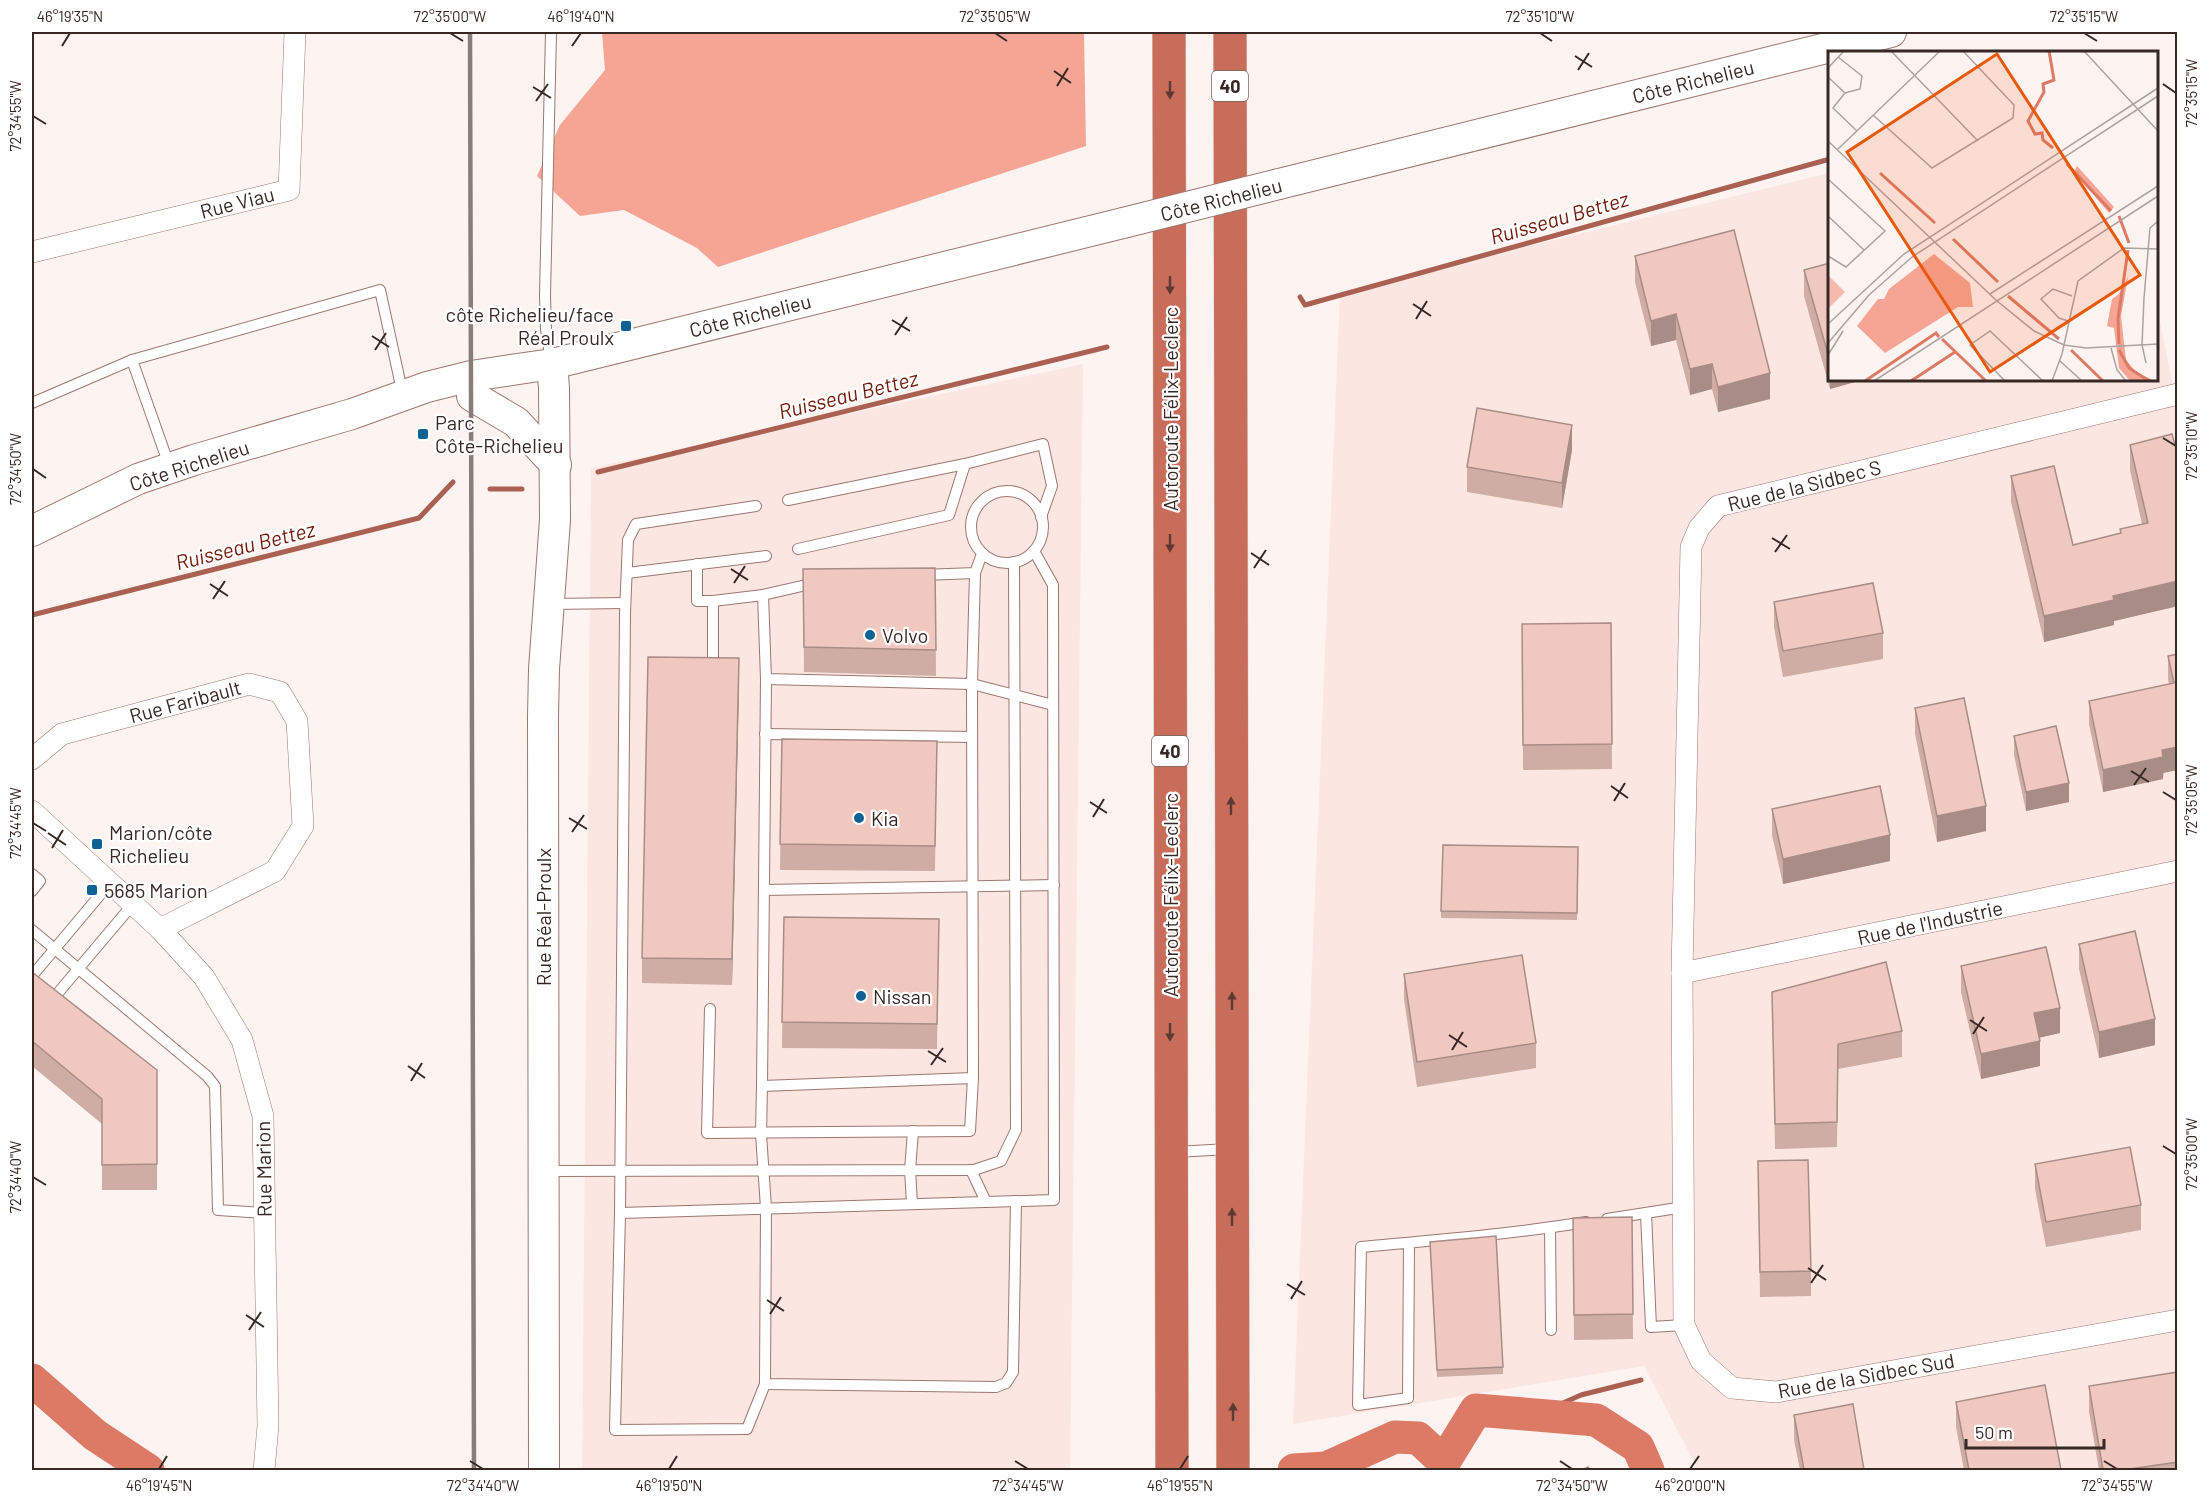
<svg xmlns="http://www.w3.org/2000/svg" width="2209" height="1502" viewBox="0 0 2209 1502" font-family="Barlow,sans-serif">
  <rect width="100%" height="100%" fill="#fdf4f2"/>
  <g fill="#fbe6e2">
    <path d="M1829,173l1,207h326l1,-74 21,105 -1,1059h-479l-54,-104 -351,58 47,-1132z"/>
    <path d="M1083,364l-13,1106h-488l9,-1002z"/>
  </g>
  <path fill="#f6a493" d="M602,32h482l2,114 -368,121 -21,-19 -73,-38 -44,6 -43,-40 23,-51 45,-55z"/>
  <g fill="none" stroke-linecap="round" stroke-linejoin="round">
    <g stroke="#ab6152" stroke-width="5">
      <path d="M1300,297l5,8 525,-146"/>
      <path d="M598,472l509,-125"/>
      <path d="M490,489h32"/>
      <path d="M32,615l387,-97 34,-36"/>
      <path d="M1536,1415l45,-20 60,-15"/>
    </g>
    <g stroke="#dd7a66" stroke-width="33">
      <path d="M32,1380l63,55 53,35"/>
      <path d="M1294,1470l32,-2 69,-31 23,1 26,24 32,-52 120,10 42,27 10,23"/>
    </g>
    <g stroke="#9c776e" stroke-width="12">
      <g id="lane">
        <path d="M551,32l-6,263 1,34 5,32"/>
        <path d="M32,403l100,-43"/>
        <path d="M169,465l-37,-105 248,-70 23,105"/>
        <circle cx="1007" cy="527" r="36"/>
        <path d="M788,500l177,-36 78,-20 9,42 -11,31"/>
        <path d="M756,506l-120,18 -8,16 -3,73 -5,600 434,-13 -1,-615 -19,-34"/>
        <path d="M798,549l151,-34 16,-51"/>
        <path d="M697,564v37h16"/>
        <path d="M627,573l139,-17"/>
        <path d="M923,575l52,-2 7,-19"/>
        <path d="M763,595l3,84 206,5 3,-111"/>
        <path d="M550,604l75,-1"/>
        <path d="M713,663v-62l50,-6 52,-12"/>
        <path d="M766,679l-4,407 211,-8 -1,-394 81,21"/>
        <path d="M765,734l207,3"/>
        <path d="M32,874l8,7 -8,10"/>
        <path d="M764,890l290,-5"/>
        <path d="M32,930l175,146 8,10 3,124 47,3"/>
        <path d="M32,976l78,-93"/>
        <path d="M52,1000l81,-96"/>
        <path d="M710,1009l-3,124 263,-2 3,-53"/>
        <path d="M762,1086l-1,48 5,74 -1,176 231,3 10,-4 7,-11 3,-171"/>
        <path d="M1175,1152l54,-3"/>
        <path d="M971,1170l15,32"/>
        <path d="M547,1171l427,-1 27,-9 15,-31 -2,-568"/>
        <path d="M912,1204l-2,-34 3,-39"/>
        <path d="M620,1213l-5,217 132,-1 18,-45"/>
        <path d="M1646,1213l5,114 33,-2"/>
        <path d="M1607,1219l77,-12"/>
        <path d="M1550,1228l1,102"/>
        <path d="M1409,1243l-1,155 -50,7 3,-158c75,-7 150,-13 225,-25"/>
      </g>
    </g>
    <g stroke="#9c776e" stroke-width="22">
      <g id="street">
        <path d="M32,252l257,-62 6,-158"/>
        <path d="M2178,394l-460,112 -19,22 -8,19 -9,426 2,352 17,36 31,27 44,4 402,-72"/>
        <path d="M32,759l30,-25 187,-50 31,8 17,29 6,105 -28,45 -115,58"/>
        <path d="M32,811l128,118 44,48 38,63 21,76 5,310 -4,44"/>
        <path d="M1682,973l496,-102"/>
      </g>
    </g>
    <g stroke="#9c776e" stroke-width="32">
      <g id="secondary">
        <path d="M1279,184l612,-152"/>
        <path d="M472,396l44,26 40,43"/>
        <path d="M32,531l106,-52 56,-19 158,-46 75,-27 44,-11 81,-12 571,-141"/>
        <path d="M544,1470l-1,-754 1,-47 11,-149 -1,-132 -2,-24"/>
      </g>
    </g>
    <g stroke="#d3d0cf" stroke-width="34">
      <g id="highway">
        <path d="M1169,32l3,1438"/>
        <path d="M1230,32l3,1438"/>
      </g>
    </g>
    <use href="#lane" stroke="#fff" stroke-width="10"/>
    <use href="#street" stroke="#fff" stroke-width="21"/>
    <use href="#secondary" stroke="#fff" stroke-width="30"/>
    <use href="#highway" stroke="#c96d5a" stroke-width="33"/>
    <path stroke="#897d7a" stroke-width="4.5" d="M470,32l4,1438"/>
    <g stroke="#9c776e" stroke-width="32" stroke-linecap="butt">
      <path id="secondary-bridge" d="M1123,223l156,-39"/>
    </g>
    <use href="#secondary-bridge" stroke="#fff" stroke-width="30"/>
  </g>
  <g fill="#cfaca4">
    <path d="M1635,256l135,143 -52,13 -6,-23 -22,6 -14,-55 -25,6 -16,-64z"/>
    <path d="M1830,263v117h32l-32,9 -26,-93v-26z"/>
    <path d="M2130,445l48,11v150l-64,15v4l-70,17 -33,-140v-26l62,69 47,-11v-5l22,-5 -12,-54z"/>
    <path d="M1572,450l-10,58 -95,-16v-25z"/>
    <path d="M935,568l1,108 -132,-4 -1,-103z"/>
    <path d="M1774,602l109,31v26l-100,18 -9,-50z"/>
    <path d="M1611,623l1,146 -89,1 -1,-146z"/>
    <path d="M2178,654l-15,125 -60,13 -14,-68v-23l80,-17 -1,-5v-23z"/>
    <path d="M739,684l-7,301 -90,-2v-25z"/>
    <path d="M1915,708l71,123 -49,11 -22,-108z"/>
    <path d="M2014,736l55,66 -43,9 -12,-56z"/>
    <path d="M782,739l155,2 -2,130 -155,-1z"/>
    <path d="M1772,809l118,52 -107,23 -11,-49z"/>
    <path d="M1578,847l-1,73 -136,-2v-7z"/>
    <path d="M784,917l155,2 -2,130 -155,-1z"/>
    <path d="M2079,944l76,101 -56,13 -20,-89z"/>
    <path d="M1961,966l99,67 -20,4v29l-59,13 -20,-87z"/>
    <path d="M32,972l125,98v120h-55v-66l-70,-58z"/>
    <path d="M1404,974l132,69v25l-119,19 -13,-88z"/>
    <path d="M1772,992l130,39v26l-64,12 -1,78 -62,2z"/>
    <path d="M1758,1161l53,110v25l-51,1z"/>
    <path d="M2035,1164l106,41v25l-95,17 -11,-58z"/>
    <path d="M1632,1217l1,122 -59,1 -1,-122z"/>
    <path d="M1430,1248l73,119v7l-66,3z"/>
    <path d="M2178,1372v98h-79l-10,-58v-26z"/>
    <path d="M1956,1402l105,68h-97l-8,-43z"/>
    <path d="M1794,1415l70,55h-64l-6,-30z"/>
  </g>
  <g fill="#a98c86">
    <path d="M1676,314v26l-25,6v-25z"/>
    <path d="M1712,364v25l-22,6v-26z"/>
    <path d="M1770,373v26l-52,13v-25z"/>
    <path d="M1830,380h32l-32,9z"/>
    <path d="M1572,425v25l-10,58v-25z"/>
    <path d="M2178,581v25l-64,15v4l-70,17v-26l69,-20z"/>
    <path d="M739,658v26l-7,301v-26z"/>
    <path d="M2178,747v23l-15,3v6l-60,13v-22l59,-20z"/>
    <path d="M2069,783v19l-43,9v-19z"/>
    <path d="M1986,806v25l-49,11v-26z"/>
    <path d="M1890,835v26l-107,23v-25z"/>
    <path d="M2060,1008v25l-26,6v-26z"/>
    <path d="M2155,1019v26l-56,13v-26z"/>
    <path d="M2040,1041v25l-59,13v-25z"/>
  </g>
  <g fill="#f1c8bf" stroke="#a98c86" stroke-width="1.5">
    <path d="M1734,230l36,143 -52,14 -6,-23 -22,5 -14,-55 -25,7 -16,-65z"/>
    <path d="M1830,263v98l-26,-91z"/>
    <path d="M1477,408l95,17 -10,58 -95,-16z"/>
    <path d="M2172,434l6,22v125l-65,15 1,4 -70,16 -33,-140 43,-10 19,79 48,-12 -1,-4 28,-6 -18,-78z"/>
    <path d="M935,568l1,82 -132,-3 -1,-78z"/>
    <path d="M1873,583l10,50 -100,18 -9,-49z"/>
    <path d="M1611,623l1,121 -89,1 -1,-121z"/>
    <path d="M2178,654v93l-16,3 1,7 -60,13 -14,-69 85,-18 -6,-27z"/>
    <path d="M648,657l91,1 -7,301 -90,-1z"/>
    <path d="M1964,698l22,108 -49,10 -22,-108z"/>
    <path d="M2056,726l13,57 -43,9 -12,-56z"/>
    <path d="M782,739l155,2 -2,105 -155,-2z"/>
    <path d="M1880,786l10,49 -107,24 -11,-50z"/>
    <path d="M1443,845l135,2 -1,66 -136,-2z"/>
    <path d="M784,917l155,2 -2,105 -155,-2z"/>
    <path d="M2135,931l20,88 -56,13 -20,-88z"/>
    <path d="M2046,947l14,61 -26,5 6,28 -59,13 -20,-88z"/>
    <path d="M1522,955l14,88 -119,19 -13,-88z"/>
    <path d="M1886,962l16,69 -64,13 -1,78 -62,2 -3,-132z"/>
    <path d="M32,972l125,98v94l-55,1v-66l-70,-58z"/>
    <path d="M2130,1147l11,58 -95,17 -11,-58z"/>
    <path d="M1808,1160l3,111 -51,1 -2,-111z"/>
    <path d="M1632,1217l1,97 -59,1 -1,-97z"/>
    <path d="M1496,1236l7,131 -66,3 -7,-128z"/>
    <path d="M2178,1372v90l-55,8h-20l-14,-84z"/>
    <path d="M2045,1385l16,85h-92l-13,-68z"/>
    <path d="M1853,1404l11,66h-60l-10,-55z"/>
    <path d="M1588,1467l2,3h-8z"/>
  </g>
  <defs><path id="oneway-solid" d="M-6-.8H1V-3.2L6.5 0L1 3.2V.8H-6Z" transform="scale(1.5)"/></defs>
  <g fill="#5c3932">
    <use href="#oneway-solid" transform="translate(1170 90) rotate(90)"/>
    <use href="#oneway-solid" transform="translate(1170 285) rotate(90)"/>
    <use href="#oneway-solid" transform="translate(1170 543) rotate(90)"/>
    <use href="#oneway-solid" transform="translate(1231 806) rotate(-90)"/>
    <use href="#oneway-solid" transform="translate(1232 1001) rotate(-90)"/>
    <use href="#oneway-solid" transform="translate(1170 1032) rotate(90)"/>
    <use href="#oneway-solid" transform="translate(1232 1217) rotate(-90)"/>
    <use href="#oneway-solid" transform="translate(1233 1412) rotate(-90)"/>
  </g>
  <path fill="none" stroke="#372824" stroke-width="2" d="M450,33l13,8M995,33l12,8M1540,33l12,8M2084,33l13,8M62,46l8,-13M572,46l9,-13M1575,56l17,11M1578,70l11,-17M1054,71l17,12M2163,84l13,9M1057,86l11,-18M533,87l18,11M536,101l12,-17M33,116l13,8M1413,304l18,12M1416,319l11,-18M892,320l18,11M895,335l12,-18M372,336l17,11M375,350l11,-17M2163,438l13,8M33,469l13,9M1772,538l18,11M1775,552l12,-17M1251,553l18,12M1254,568l12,-18M731,569l17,11M734,583l11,-17M210,584l18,12M213,599l12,-18M2131,771l18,11M2134,785l12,-17M1611,786l17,12M2163,792l13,8M1614,801l11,-18M1090,802l17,11M1093,817l11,-18M569,818l18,11M33,823l13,8M572,832l12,-17M48,833l18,12M52,848l11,-18M1970,1020l17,11M1973,1034l11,-17M1449,1035l18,12M1452,1050l11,-18M928,1051l18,11M931,1065l12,-17M408,1066l17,12M411,1081l11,-18M2163,1146l13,8M33,1177l13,8M1808,1268l18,12M1811,1283l12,-18M1287,1284l18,11M1291,1299l11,-18M767,1300l17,11M770,1314l11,-17M246,1315l18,12M249,1330l12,-18M470,1461l13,8M1015,1461l13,8M1560,1461l12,8M2104,1461l13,8M159,1469l8,-13M669,1469l8,-13M1180,1469l8,-13M1690,1469l9,-13"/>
  <g fill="#116294" stroke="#fff" stroke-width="2">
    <rect x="620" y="320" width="12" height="12" rx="3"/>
    <rect x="417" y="428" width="12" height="12" rx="3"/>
    <circle cx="870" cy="635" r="6"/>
    <circle cx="859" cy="818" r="6"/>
    <rect x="91" y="838" width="12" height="12" rx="3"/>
    <rect x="86" y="884" width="12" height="12" rx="3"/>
    <circle cx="861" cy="996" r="6"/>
  </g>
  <g text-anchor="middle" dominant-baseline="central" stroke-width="4.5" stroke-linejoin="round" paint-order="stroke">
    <g fill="#fff" stroke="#736866" stroke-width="1.5">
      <rect x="1212" y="71" width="36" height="30" rx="4.5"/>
      <rect x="1152" y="736" width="36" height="30" rx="4.5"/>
    </g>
    <g font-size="18" font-weight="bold" fill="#372824">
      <text x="1230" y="86">40</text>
      <text x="1170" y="751">40</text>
    </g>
    <g font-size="20" fill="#372824" stroke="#fff">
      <text transform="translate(1693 81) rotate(-14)">Côte Richelieu</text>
      <text transform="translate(1221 199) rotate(-14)">Côte Richelieu</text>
      <text transform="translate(237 202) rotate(-14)">Rue Viau</text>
      <text transform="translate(750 315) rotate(-14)">Côte Richelieu</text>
      <text transform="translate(1170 409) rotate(-90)">Autoroute Félix-Leclerc</text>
      <text transform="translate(189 465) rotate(-18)">Côte Richelieu</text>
      <text transform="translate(1804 485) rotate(-14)">Rue de la Sidbec S</text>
      <text transform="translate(185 701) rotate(-15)">Rue Faribault</text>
      <text transform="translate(1170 895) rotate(-90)">Autoroute Félix-Leclerc</text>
      <text transform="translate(543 917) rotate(-90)">Rue Réal-Proulx</text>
      <text transform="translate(1930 922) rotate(-12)">Rue de l'Industrie</text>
      <text transform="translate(263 1169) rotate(-91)">Rue Marion</text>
      <text transform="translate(1866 1375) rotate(-10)">Rue de la Sidbec Sud</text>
    </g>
    <g font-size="20" fill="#372824" stroke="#fff" text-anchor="start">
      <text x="614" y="314" text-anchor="end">côte Richelieu/face<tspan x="614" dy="23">Réal Proulx</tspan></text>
      <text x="435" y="422">Parc<tspan x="435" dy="23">Côte-Richelieu</tspan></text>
      <text x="882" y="635">Volvo</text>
      <text x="871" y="818">Kia</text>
      <text x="109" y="832">Marion/côte<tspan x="109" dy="23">Richelieu</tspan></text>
      <text x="104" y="890">5685 Marion</text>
      <text x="873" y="996">Nissan</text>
    </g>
    <g font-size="21" font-style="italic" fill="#701807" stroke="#fff">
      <text transform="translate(1559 217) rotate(-16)">Ruisseau Bettez</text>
      <text transform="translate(848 394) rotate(-14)">Ruisseau Bettez</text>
      <text transform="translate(245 545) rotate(-14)">Ruisseau Bettez</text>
    </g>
  </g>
  <g transform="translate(1828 51)">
    <rect width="330" height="330" fill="#fdf4f2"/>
    <path d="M0,224l17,17 -17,17z" fill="#f6baad"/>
    <path d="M249,115l37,41 -5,6 -35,-41zM106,203l36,29 3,24h-15l-73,46 -28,-27 21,-27h6l5,-10zM300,226l-7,39 5,44 10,12 19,9h-25l-11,-13 -5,-40 -7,-2 5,-27 7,-5z" fill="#f6a493"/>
    <path fill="none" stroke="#dd7a66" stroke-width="3" d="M221,0l5,29 -11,4 1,8 -16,29 7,13 7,-1 1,7 10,8M239,113l44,47M52,122l55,50M291,165l10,27M125,188l45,43M180,245l51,43M114,288l44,42M291,293l-1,-25 10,-69M243,299l32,31M291,299l10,18 20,13M37,330l71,-48 3,4M83,330l44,-29"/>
    <path fill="none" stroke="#aea2a0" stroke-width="1.5" d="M63,0l87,90M256,0l74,80M10,6l24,19 -2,13 -15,4 -12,15 24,23M0,17l16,-17M0,26l17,16M45,64l59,53 81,-50 1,-13 -51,-54M0,90l169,160 37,30 30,14 22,3 72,-4M9,99l103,-99M0,128l57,52 -39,36 -18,-11M0,165l36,34M162,243l168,-108M240,270l-9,-3 -18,-19 12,-10 19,7M0,273l76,-70 254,-166M0,292l41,-48 43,-38 246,-161M283,297l6,22 9,11M0,304l15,-24M232,310l22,20M318,312l-4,-18 2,-47 6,-70 8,-7M46,330l284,-185M177,330l-35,-36 20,-14 53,50M224,330l10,-27 16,-73 46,-33 34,1"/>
    <path fill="#e8590c" fill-opacity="0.15" stroke="#e8590c" stroke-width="3" d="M169,3l143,221 -150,97 -143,-220z"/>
    <rect width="330" height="330" fill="none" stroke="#372824" stroke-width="3"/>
  </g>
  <rect width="2209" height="1502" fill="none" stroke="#ffffff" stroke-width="66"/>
  <path d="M1966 1439v9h138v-9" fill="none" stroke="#372824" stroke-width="3"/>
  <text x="1975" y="1439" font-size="18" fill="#372824" stroke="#ffffff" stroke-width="4.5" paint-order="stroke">50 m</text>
  <rect x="33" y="33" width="2143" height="1436" fill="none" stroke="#372824" stroke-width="2"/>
  <g font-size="15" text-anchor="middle" fill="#372824">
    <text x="70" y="22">46°19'35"N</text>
    <text x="450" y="22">72°35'00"W</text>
    <text x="581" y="22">46°19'40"N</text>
    <text x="995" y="22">72°35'05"W</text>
    <text x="1540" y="22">72°35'10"W</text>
    <text x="2084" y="22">72°35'15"W</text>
    <text transform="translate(2192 93) rotate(-90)" y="5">72°35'15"W</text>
    <text transform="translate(16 116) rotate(-90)" y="5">72°34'55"W</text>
    <text transform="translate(2192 446) rotate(-90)" y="5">72°35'10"W</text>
    <text transform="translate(16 469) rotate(-90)" y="5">72°34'50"W</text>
    <text transform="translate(2192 800) rotate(-90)" y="5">72°35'05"W</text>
    <text transform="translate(16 823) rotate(-90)" y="5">72°34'45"W</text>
    <text transform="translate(2192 1154) rotate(-90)" y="5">72°35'00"W</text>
    <text transform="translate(16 1177) rotate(-90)" y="5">72°34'40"W</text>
    <text x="159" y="1491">46°19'45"N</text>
    <text x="483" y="1491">72°34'40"W</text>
    <text x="669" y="1491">46°19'50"N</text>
    <text x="1028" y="1491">72°34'45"W</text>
    <text x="1180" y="1491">46°19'55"N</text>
    <text x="1572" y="1491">72°34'50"W</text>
    <text x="1690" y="1491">46°20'00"N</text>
    <text x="2117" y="1491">72°34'55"W</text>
  </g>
</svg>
